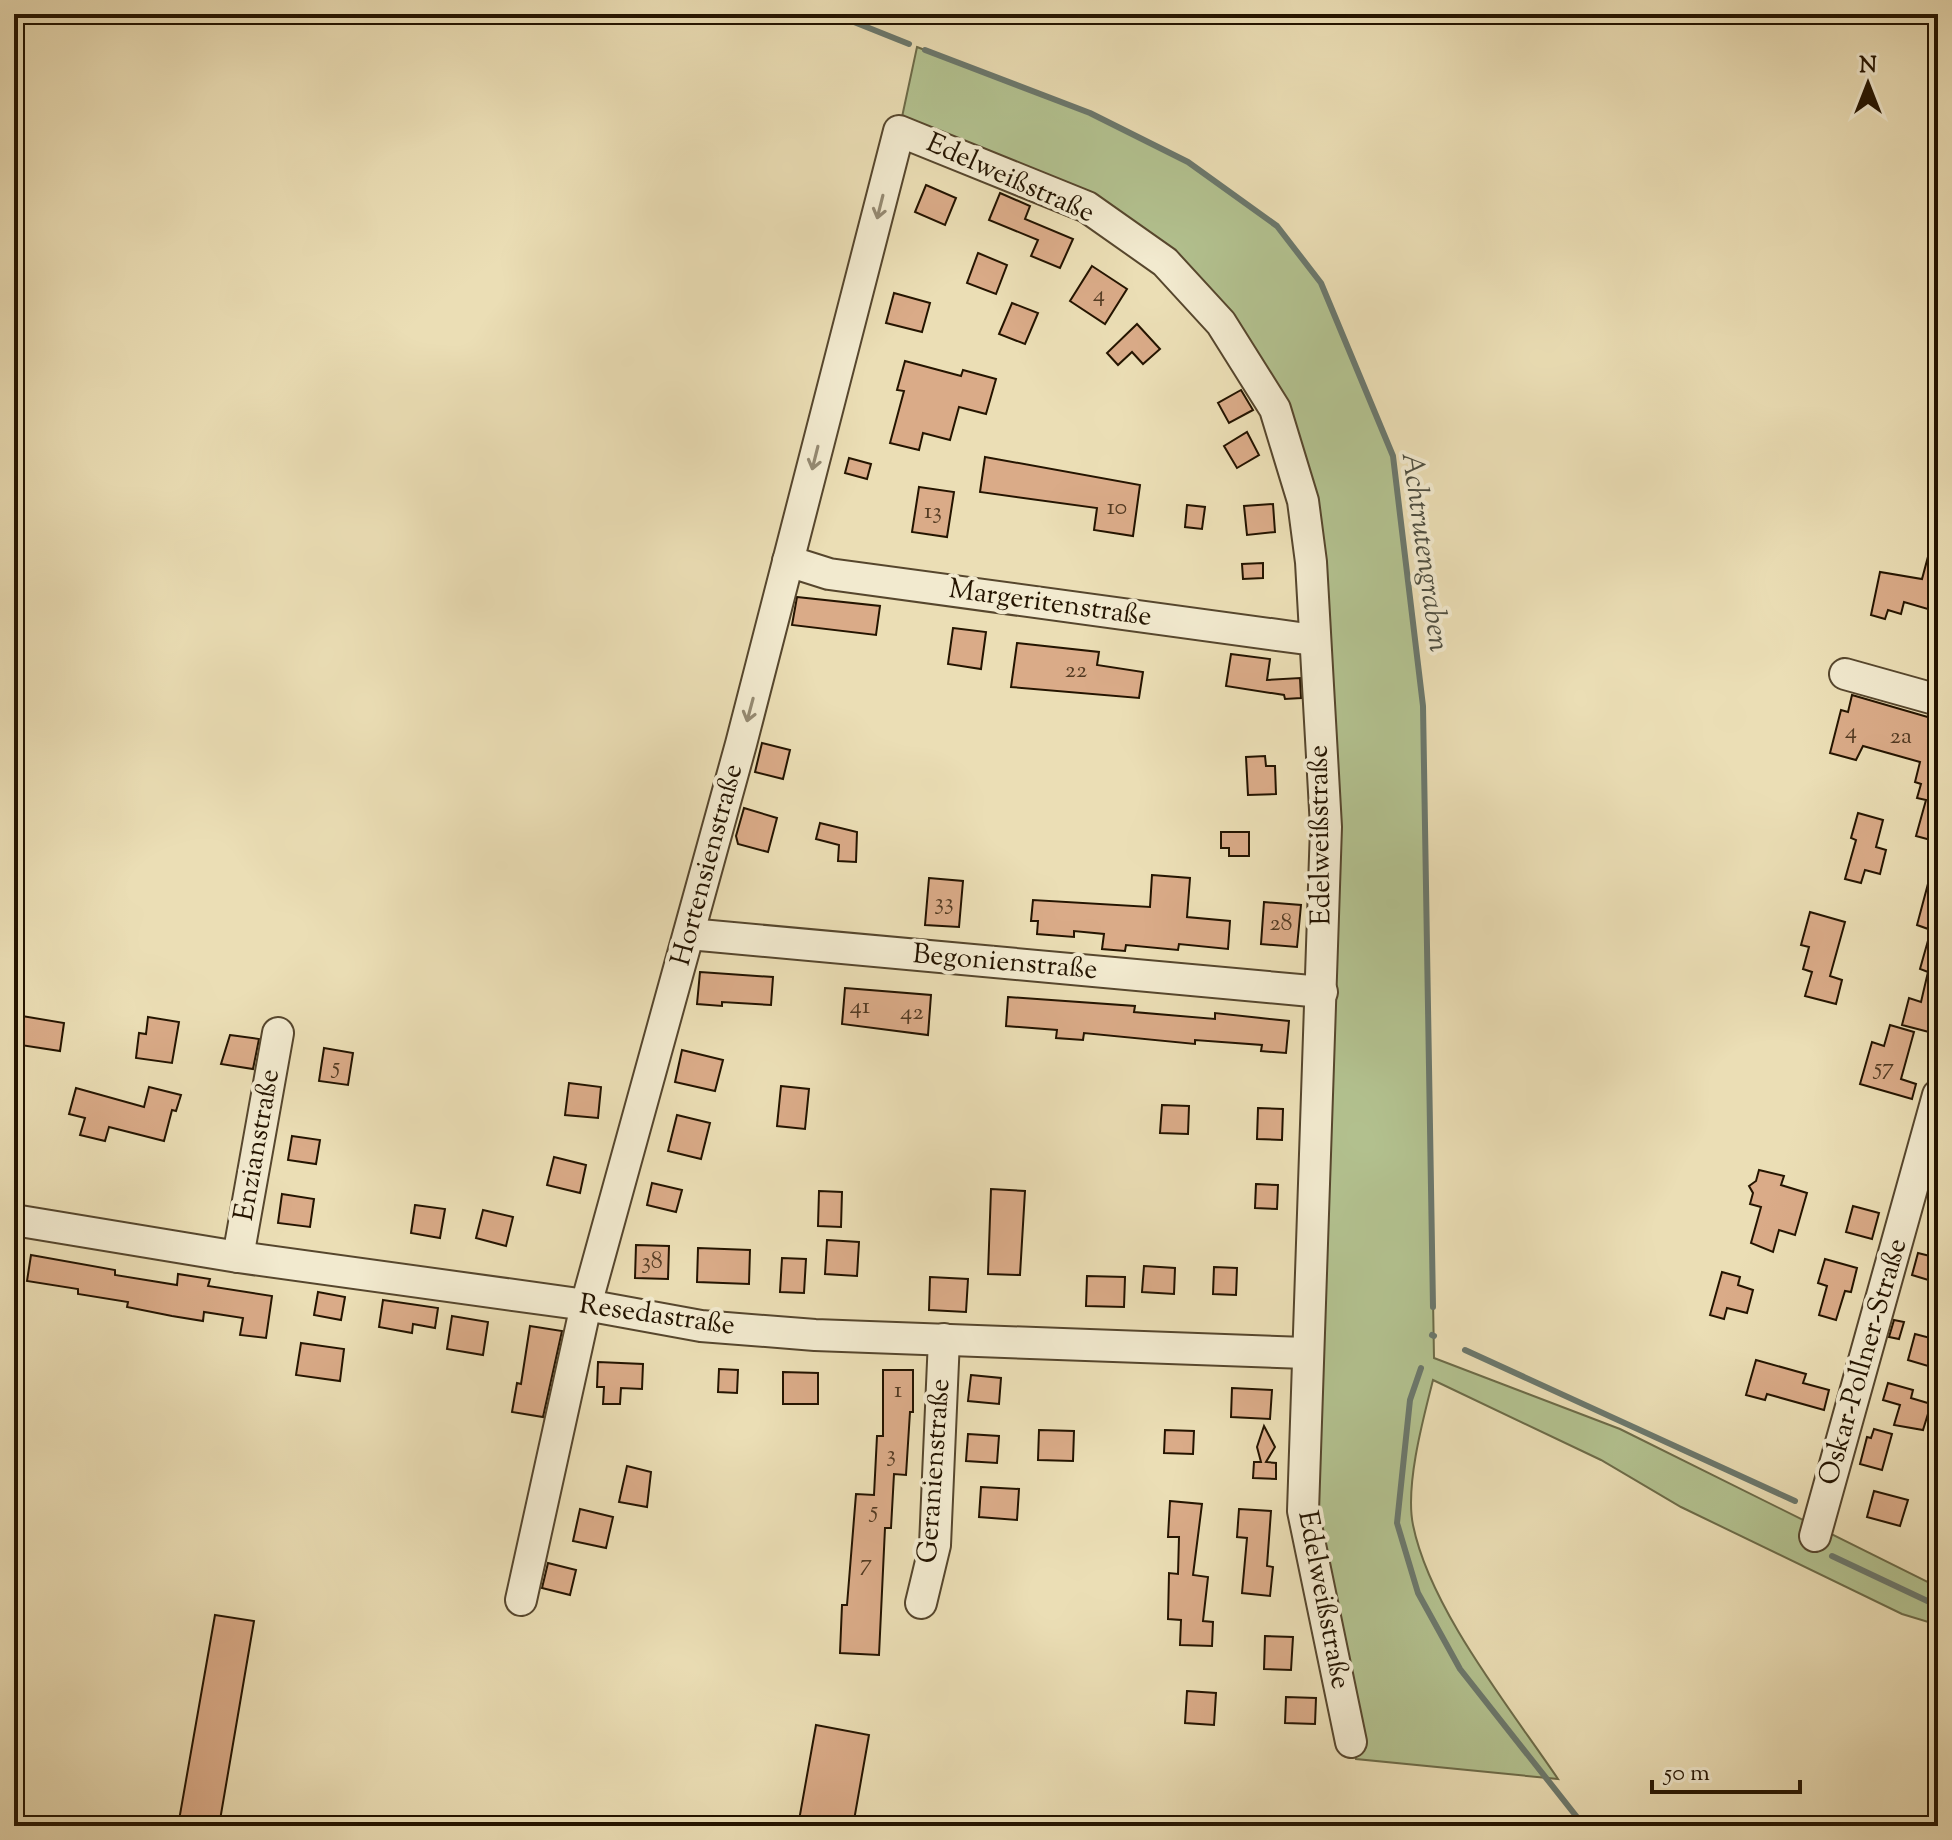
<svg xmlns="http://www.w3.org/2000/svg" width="1952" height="1840" viewBox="0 0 1952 1840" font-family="'Sorts Mill Goudy',serif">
  <rect width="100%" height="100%" fill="#ebdeb5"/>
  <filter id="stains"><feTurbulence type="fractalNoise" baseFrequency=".0025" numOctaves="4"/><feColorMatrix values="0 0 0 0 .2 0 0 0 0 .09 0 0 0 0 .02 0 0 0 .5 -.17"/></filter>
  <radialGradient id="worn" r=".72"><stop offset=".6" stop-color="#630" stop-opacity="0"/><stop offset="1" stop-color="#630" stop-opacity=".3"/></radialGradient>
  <path fill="#b3c290" stroke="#6c6b48" stroke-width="2" d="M917,47l173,66 98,49 89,64 44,57 72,173 30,250 11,652 186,71 318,158v38l-36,-11 -221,-107 -80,-47 -168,-80c-10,39 -28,106 -20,145 17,84 97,183 145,254l-202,-20 -51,-229 9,-890 -39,-231 -110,-147 -266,-131z"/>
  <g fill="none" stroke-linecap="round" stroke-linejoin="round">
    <g stroke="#6b786d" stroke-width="6">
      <path d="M834,14l75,30"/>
      <path d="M925,50l165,63 98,49 89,64 44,57 72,173 30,250 10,601"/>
      <path d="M1432,1335l2,1"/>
      <path d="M1465,1350l330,151"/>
      <path d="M1421,1368l-11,32 -13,123 21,70 42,76 124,157"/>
      <path d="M1832,1556l106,50"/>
    </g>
  </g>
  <g fill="#daab88" stroke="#241400" stroke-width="2">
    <path d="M926,185l30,13 -11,27 -30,-13z"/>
    <path d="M1000,193l30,13 -5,13 48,20 -13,29 -29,-12 7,-16 -49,-20z"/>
    <path d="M978,253l29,12 -11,29 -29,-11z"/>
    <path d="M1092,266l35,23 -22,35 -35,-23z"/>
    <path d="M894,293l36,10 -8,29 -36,-9z"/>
    <path d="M1012,303l26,10 -13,31 -26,-10z"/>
    <path d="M1137,324l23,25 -17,15 -11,-12 -14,13 -11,-12z"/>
    <path d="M905,361l56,15 2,-6 33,9 -10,35 -27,-7 -9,33 -27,-7 -4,17 -29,-7 14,-52 -7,-1z"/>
    <path d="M1241,390l12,20 -24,13 -11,-20z"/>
    <path d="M1247,432l12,23 -22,13 -13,-22z"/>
    <path d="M985,457l155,28 -7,51 -39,-6 3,-22 -117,-16z"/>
    <path d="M849,458l22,6 -4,15 -22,-6z"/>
    <path d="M919,487l35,5 -7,45 -35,-5z"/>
    <path d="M1273,504l2,28 -28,3 -3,-29z"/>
    <path d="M1187,505l18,2 -3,22 -17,-2z"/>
    <path d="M1933,538l5,1v73l-34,-10 -3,12 -13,-4 -3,9 -14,-4 9,-43 42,7z"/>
    <path d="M1263,563v15l-20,1 -1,-15z"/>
    <path d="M797,597l83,9 -4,29 -84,-10z"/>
    <path d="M953,628l33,4 -5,37 -33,-5z"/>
    <path d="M1017,643l82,9 -2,13 46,7 -4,26 -128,-11z"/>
    <path d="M1231,654l39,5 -3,21 33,-2 1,20 -16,1 -1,-4 -58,-9z"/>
    <path d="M1852,695l86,25v122l-22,-6 10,-36 -9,-2 4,-14 -6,-2 5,-20 -57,-16 -7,14 -26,-7 11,-43 7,2z"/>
    <path d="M762,743l28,7 -7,29 -28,-7z"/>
    <path d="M1265,756l1,10h9l1,28 -28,1 -2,-38z"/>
    <path d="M744,808l33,10 -9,34 -30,-8 -2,-8z"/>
    <path d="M1858,813l25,7 -7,27 10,3 -6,24 -15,-4 -4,13 -16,-4 11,-39 -5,-2z"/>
    <path d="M820,823l37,9 -1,30 -18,-1 1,-16 -23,-6z"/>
    <path d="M1221,832h28v24h-20v-8h-8z"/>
    <path d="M1933,865l5,1v133l-9,33 -27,-7 7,-27 12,4 7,-30 -8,-3 11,-39 -14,-5z"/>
    <path d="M1152,875l38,3 -3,39 43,4 -2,28 -49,-5 -1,6 -52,-5 -1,6 -23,-2 2,-15 -30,-3v6l-37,-3 1,-13h-7l2,-21 117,7z"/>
    <path d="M929,878l34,3 -4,46 -34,-2z"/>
    <path d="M1264,902l37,3 -4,42 -36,-3z"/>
    <path d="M1810,912l35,10 -15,54 12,4 -6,24 -31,-8 7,-24 -9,-3 6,-22 -8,-2z"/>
    <path d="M700,972l73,5 -2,28 -49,-3v4l-25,-2z"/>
    <path d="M845,988l86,7 -3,40 -86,-11z"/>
    <path d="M1008,997l127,9 -1,6 81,7v-6l74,8 -3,32 -25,-2 1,-6 -67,-5v4l-111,-11 -1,7 -27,-2 1,-8 -51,-4z"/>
    <path d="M16,1015l48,8 -4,28 -46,-7z"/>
    <path d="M148,1017l31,5 -7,41 -36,-5 3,-25 7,1z"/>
    <path d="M1890,1025l24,7 -13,47 15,5 -4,15 -52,-15 12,-42 12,4z"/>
    <path d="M230,1035l29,4 -6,30 -32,-5z"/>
    <path d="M324,1048l29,5 -5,32 -29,-4z"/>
    <path d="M682,1050l41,10 -8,31 -40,-9z"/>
    <path d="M569,1083l32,4 -3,31 -33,-3z"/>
    <path d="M781,1086l28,3 -4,40 -28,-3z"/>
    <path d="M149,1087l32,8 -5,16 -4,-1 -8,31 -55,-14 -4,14 -25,-6 5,-17 -16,-4 7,-26 68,19z"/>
    <path d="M1162,1105l27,1 -1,28 -28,-1z"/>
    <path d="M1258,1108l25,1 -1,31 -25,-1z"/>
    <path d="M677,1115l33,8 -9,36 -33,-8z"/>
    <path d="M292,1136l28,4 -4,24 -28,-4z"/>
    <path d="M554,1157l32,8 -6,28 -33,-8z"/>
    <path d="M1759,1170l25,6 -3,9 26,8 -12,42 -16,-5 -6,22 -22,-9 10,-36 -11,-3 3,-11 -4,-7 7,-5z"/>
    <path d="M652,1183l30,7 -6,22 -29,-7z"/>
    <path d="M1256,1184l22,1 -1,24 -22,-1z"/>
    <path d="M991,1189l34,2 -5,84 -32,-1z"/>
    <path d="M819,1191l23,1 -1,35 -23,-1z"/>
    <path d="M282,1194l32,5 -4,28 -32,-4z"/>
    <path d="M415,1205l30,4 -5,29 -29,-5z"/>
    <path d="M1853,1206l26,7 -7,26 -26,-7z"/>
    <path d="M483,1210l30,7 -7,29 -30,-8z"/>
    <path d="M827,1240l32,2 -2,34 -32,-2z"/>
    <path d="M636,1245l33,1 -1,33 -33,-1z"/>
    <path d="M698,1248l52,2 -1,34 -52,-2z"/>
    <path d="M1918,1253l20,5v25l-26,-8z"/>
    <path d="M31,1255l84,15v5l62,10 1,-11 32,5 -2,7 64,10 -6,42 -26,-3 3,-17 -39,-6 -1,9 -31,-5 -45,-9 1,-5 -50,-8v-5l-51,-8z"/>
    <path d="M782,1258l24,1 -2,34 -24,-1z"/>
    <path d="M1825,1259l32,9 -6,24 -6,-1 -9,29 -17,-5 8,-29 -9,-3z"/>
    <path d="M1144,1266l31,2 -1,26 -32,-2z"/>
    <path d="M1214,1267l23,1 -1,27 -23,-1z"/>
    <path d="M1722,1272l18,5 -2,8 15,5 -6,23 -20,-5 -3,11 -14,-4z"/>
    <path d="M1087,1276l38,1 -1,30 -38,-1z"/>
    <path d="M930,1277l38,2 -2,33 -37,-2z"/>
    <path d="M318,1292l27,5 -4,23 -27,-5z"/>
    <path d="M383,1300l55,8 -3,20 -22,-4 -1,9 -33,-6z"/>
    <path d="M452,1316l36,6 -5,33 -36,-6z"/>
    <path d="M1894,1320l10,2 -5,17 -10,-2z"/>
    <path d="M530,1326l32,5 -19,86 -31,-5 5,-29 4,1z"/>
    <path d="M1915,1334l23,6v29l-30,-9z"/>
    <path d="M301,1343l43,6 -4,32 -44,-6z"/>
    <path d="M1756,1360l50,14 -3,9 26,7 -5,20 -57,-16 -2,6 -19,-5z"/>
    <path d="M598,1362l45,2 -1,25 -21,-1 -1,16h-17l1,-17h-7z"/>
    <path d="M719,1369l19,1 -1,23 -19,-1z"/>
    <path d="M883,1370h30v42h-3l-4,63 -12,-1 -3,54h-6l-6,127 -39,-2 2,-48h5l9,-111 18,1 3,-59h6z"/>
    <path d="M783,1372l35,1v31h-35z"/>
    <path d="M971,1375l30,3 -2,26 -31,-3z"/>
    <path d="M1888,1383l25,7 -2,8 20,6 -8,26 -29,-5 6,-20 -17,-5z"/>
    <path d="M1232,1388l40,2 -2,29 -39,-2z"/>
    <path d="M1264,1426l11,21 -9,15 10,1v16l-23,-1 1,-16h7l-4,-15z"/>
    <path d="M1874,1429l18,5 -10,36 -22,-6 7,-27 4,1z"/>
    <path d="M1039,1430l35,1 -1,30 -35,-1z"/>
    <path d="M1165,1430l29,1 -1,23 -29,-1z"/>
    <path d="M968,1434l31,2 -2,27 -31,-2z"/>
    <path d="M627,1466l24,6 -4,35 -28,-5z"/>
    <path d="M981,1487l38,2 -2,31 -38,-3z"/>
    <path d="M1874,1491l34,9 -8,26 -33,-9z"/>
    <path d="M1170,1501l32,3 -9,71 15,2 -5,44 10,1 -1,24 -32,-1 1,-25 -13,-1 1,-46 9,1 1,-37h-11z"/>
    <path d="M580,1509l33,8 -7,31 -33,-7z"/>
    <path d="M1239,1509l32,2 -4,55 6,1 -3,29 -28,-3 5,-55 -10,-1z"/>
    <path d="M548,1563l28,7 -6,25 -28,-7z"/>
    <path d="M215,1615l39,6 -35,205h-41z"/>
    <path d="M1265,1636l28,1 -2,33 -27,-1z"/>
    <path d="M1187,1691l29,2 -2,32 -29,-2z"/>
    <path d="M1286,1697l30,1 -1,26 -30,-1z"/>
    <path d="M816,1725l53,10 -16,91h-55z"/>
  </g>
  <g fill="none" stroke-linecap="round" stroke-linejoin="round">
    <g stroke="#56462d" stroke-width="34">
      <g id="minor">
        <path d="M788,561l41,13 485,66"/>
        <path d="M1845,674l93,26"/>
        <path d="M689,934l633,58"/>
        <path d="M14,1220l224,37 348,48 115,21 114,9 491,18"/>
        <path d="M238,1257l40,-224"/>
        <path d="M1815,1536l123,-441"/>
        <path d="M521,1600l65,-295 155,-561 158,-613 188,76 78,55 56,61 54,86 28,92 8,61 15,265 -23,684 48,231"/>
        <path d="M921,1603l14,-58 9,-206"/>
      </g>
    </g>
    <use href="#minor" stroke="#f2eacf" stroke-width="30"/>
  </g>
  <defs><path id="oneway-shaft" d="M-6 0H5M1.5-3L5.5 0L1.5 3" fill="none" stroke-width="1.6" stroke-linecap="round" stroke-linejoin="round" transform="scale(2)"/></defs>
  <g stroke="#958a72">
    <use href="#oneway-shaft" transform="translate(880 207) rotate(104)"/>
    <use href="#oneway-shaft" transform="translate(815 458) rotate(104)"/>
    <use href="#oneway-shaft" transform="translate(750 710) rotate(105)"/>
  </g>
  <g text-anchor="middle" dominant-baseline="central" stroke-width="8" stroke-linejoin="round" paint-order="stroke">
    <g font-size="24" fill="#523a22">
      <text x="1099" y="295">4</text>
      <text x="1117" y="508">10</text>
      <text x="933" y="512">13</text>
      <text x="1076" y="671">22</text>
      <text x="1851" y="732">4</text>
      <text x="1901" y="737">2a</text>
      <text x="944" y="903">33</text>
      <text x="1281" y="924">28</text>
      <text x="860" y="1007">41</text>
      <text x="912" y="1013">42</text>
      <text x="336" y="1067">5</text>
      <text x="1884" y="1068">57</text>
      <text x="652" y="1262">38</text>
      <text x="898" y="1391">1</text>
      <text x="891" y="1455">3</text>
      <text x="874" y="1511">5</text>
      <text x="866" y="1564">7</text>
    </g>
    <g font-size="28" fill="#241400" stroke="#f2eacf">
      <text transform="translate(1010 179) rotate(24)">Edelweißstraße</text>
      <text transform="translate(1050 604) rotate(8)">Margeritenstraße</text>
      <text transform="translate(1321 835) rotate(-91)">Edelweißstraße</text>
      <text transform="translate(708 865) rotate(-75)">Hortensienstraße</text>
      <text transform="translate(1005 963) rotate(5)">Begonienstraße</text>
      <text transform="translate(258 1145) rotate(-80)">Enzianstraße</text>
      <text transform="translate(657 1316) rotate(8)">Resedastraße</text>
      <text transform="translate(1864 1362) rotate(-74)">Oskar-Pollner-Straße</text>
      <text transform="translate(935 1471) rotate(-86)">Geranienstraße</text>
      <text transform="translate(1323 1600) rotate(79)">Edelweißstraße</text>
    </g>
    <g font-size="30" font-style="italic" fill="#4e4e40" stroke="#f2eacf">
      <text transform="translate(1424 552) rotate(82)">Achtrutengraben</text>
    </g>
  </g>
  <rect width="1952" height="1840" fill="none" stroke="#ebdeb5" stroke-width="48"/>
  <rect x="16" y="16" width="1920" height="1808" fill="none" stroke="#241400" stroke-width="4"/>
  <rect x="24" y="24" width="1904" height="1792" fill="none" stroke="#241400" stroke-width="2"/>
  <g transform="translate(1868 84)" stroke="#f2eacf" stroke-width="6" paint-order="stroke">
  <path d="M0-6L14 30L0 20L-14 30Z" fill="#241400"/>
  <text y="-12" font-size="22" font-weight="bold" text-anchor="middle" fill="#241400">N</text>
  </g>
  <path d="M1652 1780v12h148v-12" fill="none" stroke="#241400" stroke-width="4"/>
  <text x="1664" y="1780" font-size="24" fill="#241400" stroke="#f2eacf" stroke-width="6" paint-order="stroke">50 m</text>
  <rect width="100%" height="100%" filter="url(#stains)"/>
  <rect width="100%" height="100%" fill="url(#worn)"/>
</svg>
